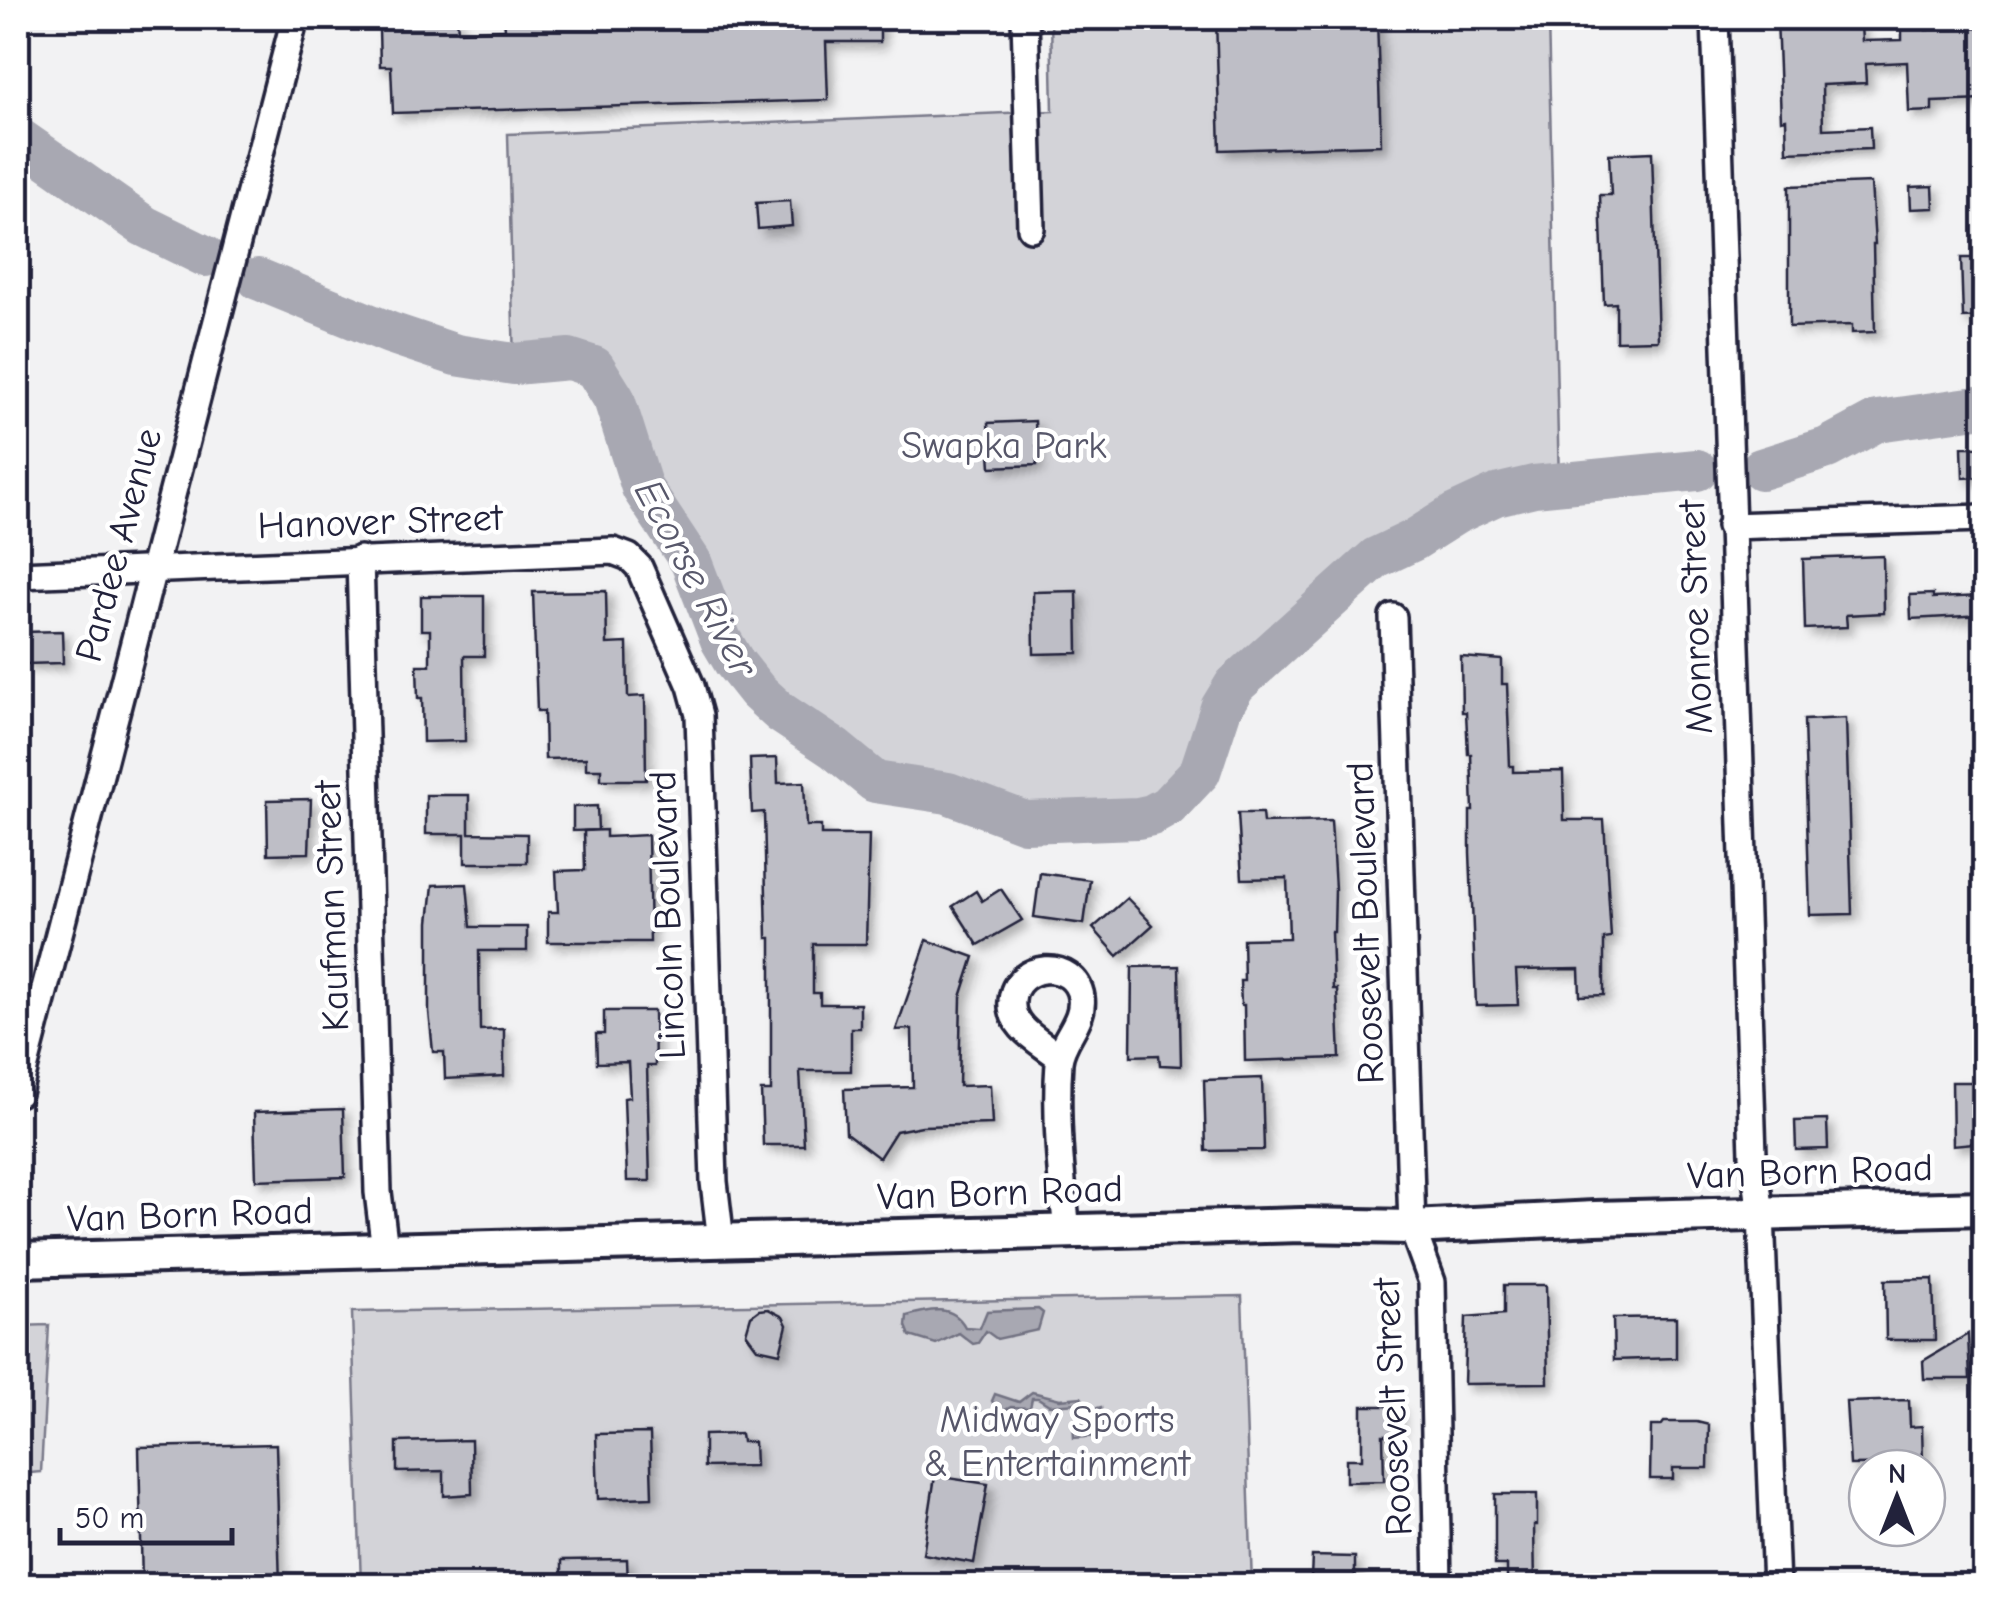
<svg xmlns="http://www.w3.org/2000/svg" width="2002" height="1603" viewBox="0 0 2002 1603" font-family="'Comic Neue',sans-serif">
  <defs>
    <filter id="shadow"><feDropShadow dx="6" dy="6" stdDeviation="5" flood-color="#0004"/></filter>
  </defs>
  <rect width="100%" height="100%" fill="#f2f2f3"/>
  <filter id="ink" filterUnits="userSpaceOnUse"><feTurbulence type="fractalNoise" baseFrequency=".01" numOctaves="2"/><feDisplacementMap in="SourceGraphic" scale="20" xChannelSelector="R" yChannelSelector="G"/><feConvolveMatrix kernelMatrix="1 2 1 2 8 2 1 2 1" color-interpolation-filters="sRGB"/></filter>
  <g filter="url(#ink)">
    <g fill="#d3d3d8" stroke="#7a7a8a" stroke-width="2.5">
      <path d="M1051,18h497l11,465 -63,12 -107,55 -154,135 -14,23 -21,64 -32,34 -16,9 -15,3 -112,4 -77,-29 -73,-11 -40,-33 -54,-36 -24,-22 -23,-29 -13,-22 -30,-78 -49,-74 -28,-89 -11,-21 -9,-11 -25,-8 -55,5 -6,-230 545,-23z"/>
      <path d="M1242,1296l10,289h-891l-9,-273z"/>
      <path d="M49,1325l-8,147 -23,2v-148z"/>
    </g>
    <g fill="#a8a8b2" stroke="#727282" stroke-width="2.5">
      <path d="M1038,1309l5,4 -5,17 -41,9 -11,-8 -8,12 -5,1 -14,-11 -23,11 -26,-8 -4,-10 1,-10c23,-7 46,-12 58,11l15,1 7,-17z"/>
      <path d="M1032,1392l28,7 21,-2 9,13 11,-3 3,20 -5,9 -25,2 -1,-17 10,-10 -5,-8 -29,2 -11,-7h-6l-2,10 -19,-1 -12,6 -7,-12 3,-7 24,8z"/>
    </g>
    <g fill="none" stroke-linecap="round" stroke-linejoin="round">
      <g stroke="#a8a8b2" stroke-width="42">
        <path d="M18,138l126,88 61,30"/>
        <path d="M258,279l132,54 66,22 58,9 55,-5 25,8 20,32 28,89 49,74 30,78 13,22 23,29 24,22 54,36 40,33 73,11 77,29 113,-4 14,-3 16,-9 32,-34 21,-64 14,-23 141,-127 38,-18 41,-26 41,-19 38,-9 163,-16"/>
        <path d="M1761,469l66,-21 50,-27 107,-15"/>
      </g>
    </g>
    <g fill="#bebec6" stroke="#22223b" stroke-width="2.5" filter="url(#shadow)">
      <path d="M382,18h75l1,13 47,-2 -1,-11h376v24h-54l2,58 -435,13 -2,-47h-11l-1,-37h3z"/>
      <path d="M1216,18h161l4,127 -161,5z"/>
      <path d="M1777,18h43v8l41,-1 1,16 40,-1v-22h23l1,12 58,-2v72l-52,2v9l-23,1 -2,-50 -42,2 1,19 -44,2 1,44 47,-2 1,22 -84,3 -1,-33 -5,1z"/>
      <path d="M1652,152l6,188 -42,1v-38l-12,1 -4,-109h11l-2,-41z"/>
      <path d="M1871,183l4,61h-2l2,88 -23,1v-8l-63,2v-141z"/>
      <path d="M1933,186l1,22 -23,1 -1,-22z"/>
      <path d="M790,201l2,25 -34,3 -2,-26z"/>
      <path d="M1961,258h23v59l-21,1z"/>
      <path d="M1035,421l2,44 -46,2 -3,-44z"/>
      <path d="M1962,447h22v30l-21,1z"/>
      <path d="M1883,556l1,57 -38,2 1,12 -42,2 -2,-70z"/>
      <path d="M606,591l1,53 20,-1 1,54 17,-1 1,84h-45v-11h-15v-11l-41,1 -1,-48h-7l-4,-119z"/>
      <path d="M1077,591l1,62 -44,1 -1,-62z"/>
      <path d="M1933,594v4l51,-2v19l-73,4 -1,-24z"/>
      <path d="M421,596h63v60h-20l1,85 -42,1 -1,-44h-4l-1,-33h13v-35h-9z"/>
      <path d="M62,631l1,32 -39,1 -1,-32z"/>
      <path d="M1461,657l41,3v24h5l3,82h3v6l50,-1 1,49h40l7,118 -7,1v56l-24,1 -1,-27 -63,1 2,35 -42,1 -6,-154v-41h3l-2,-57h-3l-2,-42h-4z"/>
      <path d="M1846,718l6,196 -42,1 -6,-195z"/>
      <path d="M777,758l1,25 26,-1 2,44h15v9h48l-3,109h-53v49h7v11h40v24h-9v43h-51l4,74h-41l-2,-54h10v-153h-4l-3,-126 -12,1 -2,-54z"/>
      <path d="M426,795h43v38l58,1v29h-62v-29h-39z"/>
      <path d="M311,799l-2,54 -41,1 -1,-54z"/>
      <path d="M597,806l1,24 -25,1v-24z"/>
      <path d="M1238,813h24l1,10 68,-2 4,68 -1,43h-3l2,57h4l3,69 -95,3 -1,-56h-3l-1,-24h4l-1,-42 46,-1 -2,-60 -45,1z"/>
      <path d="M606,830v7l42,-2 2,107h-102v-30h10l-2,-41 29,-1 -1,-39z"/>
      <path d="M1040,873l50,7 -6,44 -50,-7z"/>
      <path d="M467,884l4,43h56v24h-48l1,79 24,-1v47l-59,3 -1,-27h-11l-4,-40v-90l4,-37z"/>
      <path d="M1001,889l21,31 -44,25 -25,-39 23,-15 6,10z"/>
      <path d="M1127,898l26,27 -35,31 -25,-28z"/>
      <path d="M927,940l47,17 -13,40 -2,89 31,-1 2,39 -70,2 -26,5 -17,27 -33,-25 -2,-44 69,-2 -1,-58 -16,1z"/>
      <path d="M1179,966l2,100 -21,-1 -1,-10 -28,1 1,-89z"/>
      <path d="M604,1011h50l1,55h-8l3,115h-23l-3,-83 6,-1 -2,-35 -31,1 -1,-29h8z"/>
      <path d="M1262,1078l2,72 -58,1 -2,-71z"/>
      <path d="M1952,1082h21v11h11v49l-31,3z"/>
      <path d="M343,1109l2,68 -89,3 -2,-68z"/>
      <path d="M1827,1120l1,29 -32,1 -1,-29z"/>
      <path d="M1933,1279l2,61h-49l-1,-60z"/>
      <path d="M1504,1285h42l2,98 -84,1 2,-67 38,-3z"/>
      <path d="M768,1309l15,8 4,8 -7,28 -23,-5 -11,-15 5,-17 8,-6z"/>
      <path d="M1676,1317v41l-62,2 -1,-42z"/>
      <path d="M1968,1334l2,45h-46l-1,-18z"/>
      <path d="M1909,1400l1,27 12,-1 1,38 -73,1 -4,-63z"/>
      <path d="M1362,1406h36v29h-15l1,46 -38,1v-23h16z"/>
      <path d="M1664,1422h33l12,3 -1,43h-35v11h-23l1,-53h10z"/>
      <path d="M650,1433l2,64 -54,2 -2,-65z"/>
      <path d="M741,1434l1,8h12l1,24 -51,1v-32z"/>
      <path d="M471,1440l1,54 -28,2v-25l-47,1v-30z"/>
      <path d="M276,1444l4,142h-138l-3,-139z"/>
      <path d="M935,1476l53,8 -14,79 -51,-9z"/>
      <path d="M1495,1494h42v31h-3l1,61h-28v-21h-12z"/>
      <path d="M1312,1556l43,1v23l-44,-2z"/>
      <path d="M627,1559l1,27h-66v-26z"/>
    </g>
    <g fill="none" stroke-linecap="round" stroke-linejoin="round">
      <g stroke="#22223b" stroke-width="32">
        <g id="minor">
          <path d="M1025,18l6,210"/>
          <path d="M1715,18l38,1137 8,59 15,372"/>
          <path d="M1730,526l254,-8"/>
          <path d="M360,559l18,633 7,58"/>
          <path d="M18,575l595,-24 16,6 10,10 52,119 8,29 15,467 7,59"/>
          <path d="M1393,617l19,610 20,55 6,304"/>
          <path d="M1059,1057c-18,-15 -50,-30 -47,-56 3,-39 63,-43 69,-4 4,24 -20,42 -22,65 -4,55 2,114 8,169"/>
          <path d="M18,1093l277,-1075"/>
        </g>
      </g>
      <g stroke="#22223b" stroke-width="40">
        <path id="major" d="M18,1260l1283,-35 111,2 183,-9 389,-10"/>
      </g>
      <use href="#minor" stroke="#fff" stroke-width="25"/>
      <use href="#major" stroke="#fff" stroke-width="32"/>
    </g>
  </g>
  <g text-anchor="middle" dominant-baseline="central" stroke-width="9" stroke-linejoin="round" paint-order="stroke">
    <g font-size="38" fill="#57576a" stroke="#fff">
      <text x="1004" y="446">Swapka Park</text>
      <text x="1057" y="1420">Midway Sports<tspan x="1057" dy="44">&amp; Entertainment</tspan></text>
    </g>
    <g font-size="38" fill="#22223b" stroke="#fff">
      <text transform="translate(380 522) rotate(-2)">Hanover Street</text>
      <text transform="translate(119 545) rotate(-75)">Pardee Avenue</text>
      <text transform="translate(1696 617) rotate(-92)">Monroe Street</text>
      <text transform="translate(332 906) rotate(-92)">Kaufman Street</text>
      <text transform="translate(668 915) rotate(-92)">Lincoln Boulevard</text>
      <text transform="translate(1366 923) rotate(-92)">Roosevelt Boulevard</text>
      <text transform="translate(1810 1172) rotate(-2)">Van Born Road</text>
      <text transform="translate(1000 1193) rotate(-2)">Van Born Road</text>
      <text transform="translate(190 1215) rotate(-2)">Van Born Road</text>
      <text transform="translate(1393 1407) rotate(-93)">Roosevelt Street</text>
    </g>
    <g font-size="40" font-style="italic" fill="#58586b" stroke="#fff">
      <text transform="translate(696 578) rotate(62)">Ecorse River</text>
    </g>
  </g>
  <rect width="2002" height="1603" fill="none" stroke="#fff" stroke-width="60"/>
  <rect x="30" y="30" width="1942" height="1543" fill="none" stroke="#22223b" stroke-width="4" filter="url(#ink)"/>
  <g transform="translate(1897 1498)"><circle r="48" fill="#ffffff" stroke="#a7a7b1" stroke-width="2.5"/>
  <path d="M0-8L18 38L0 25L-18 38Z" fill="#22223b"/>
  <text y="-15" font-size="28" font-weight="bold" text-anchor="middle" fill="#22223b">N</text>
  </g>
  <path d="M60 1528v15h172v-15" fill="none" stroke="#22223b" stroke-width="5"/>
  <text x="75" y="1528" font-size="30" fill="#22223b" stroke="#ffffff" stroke-width="8" paint-order="stroke">50 m</text>
</svg>
